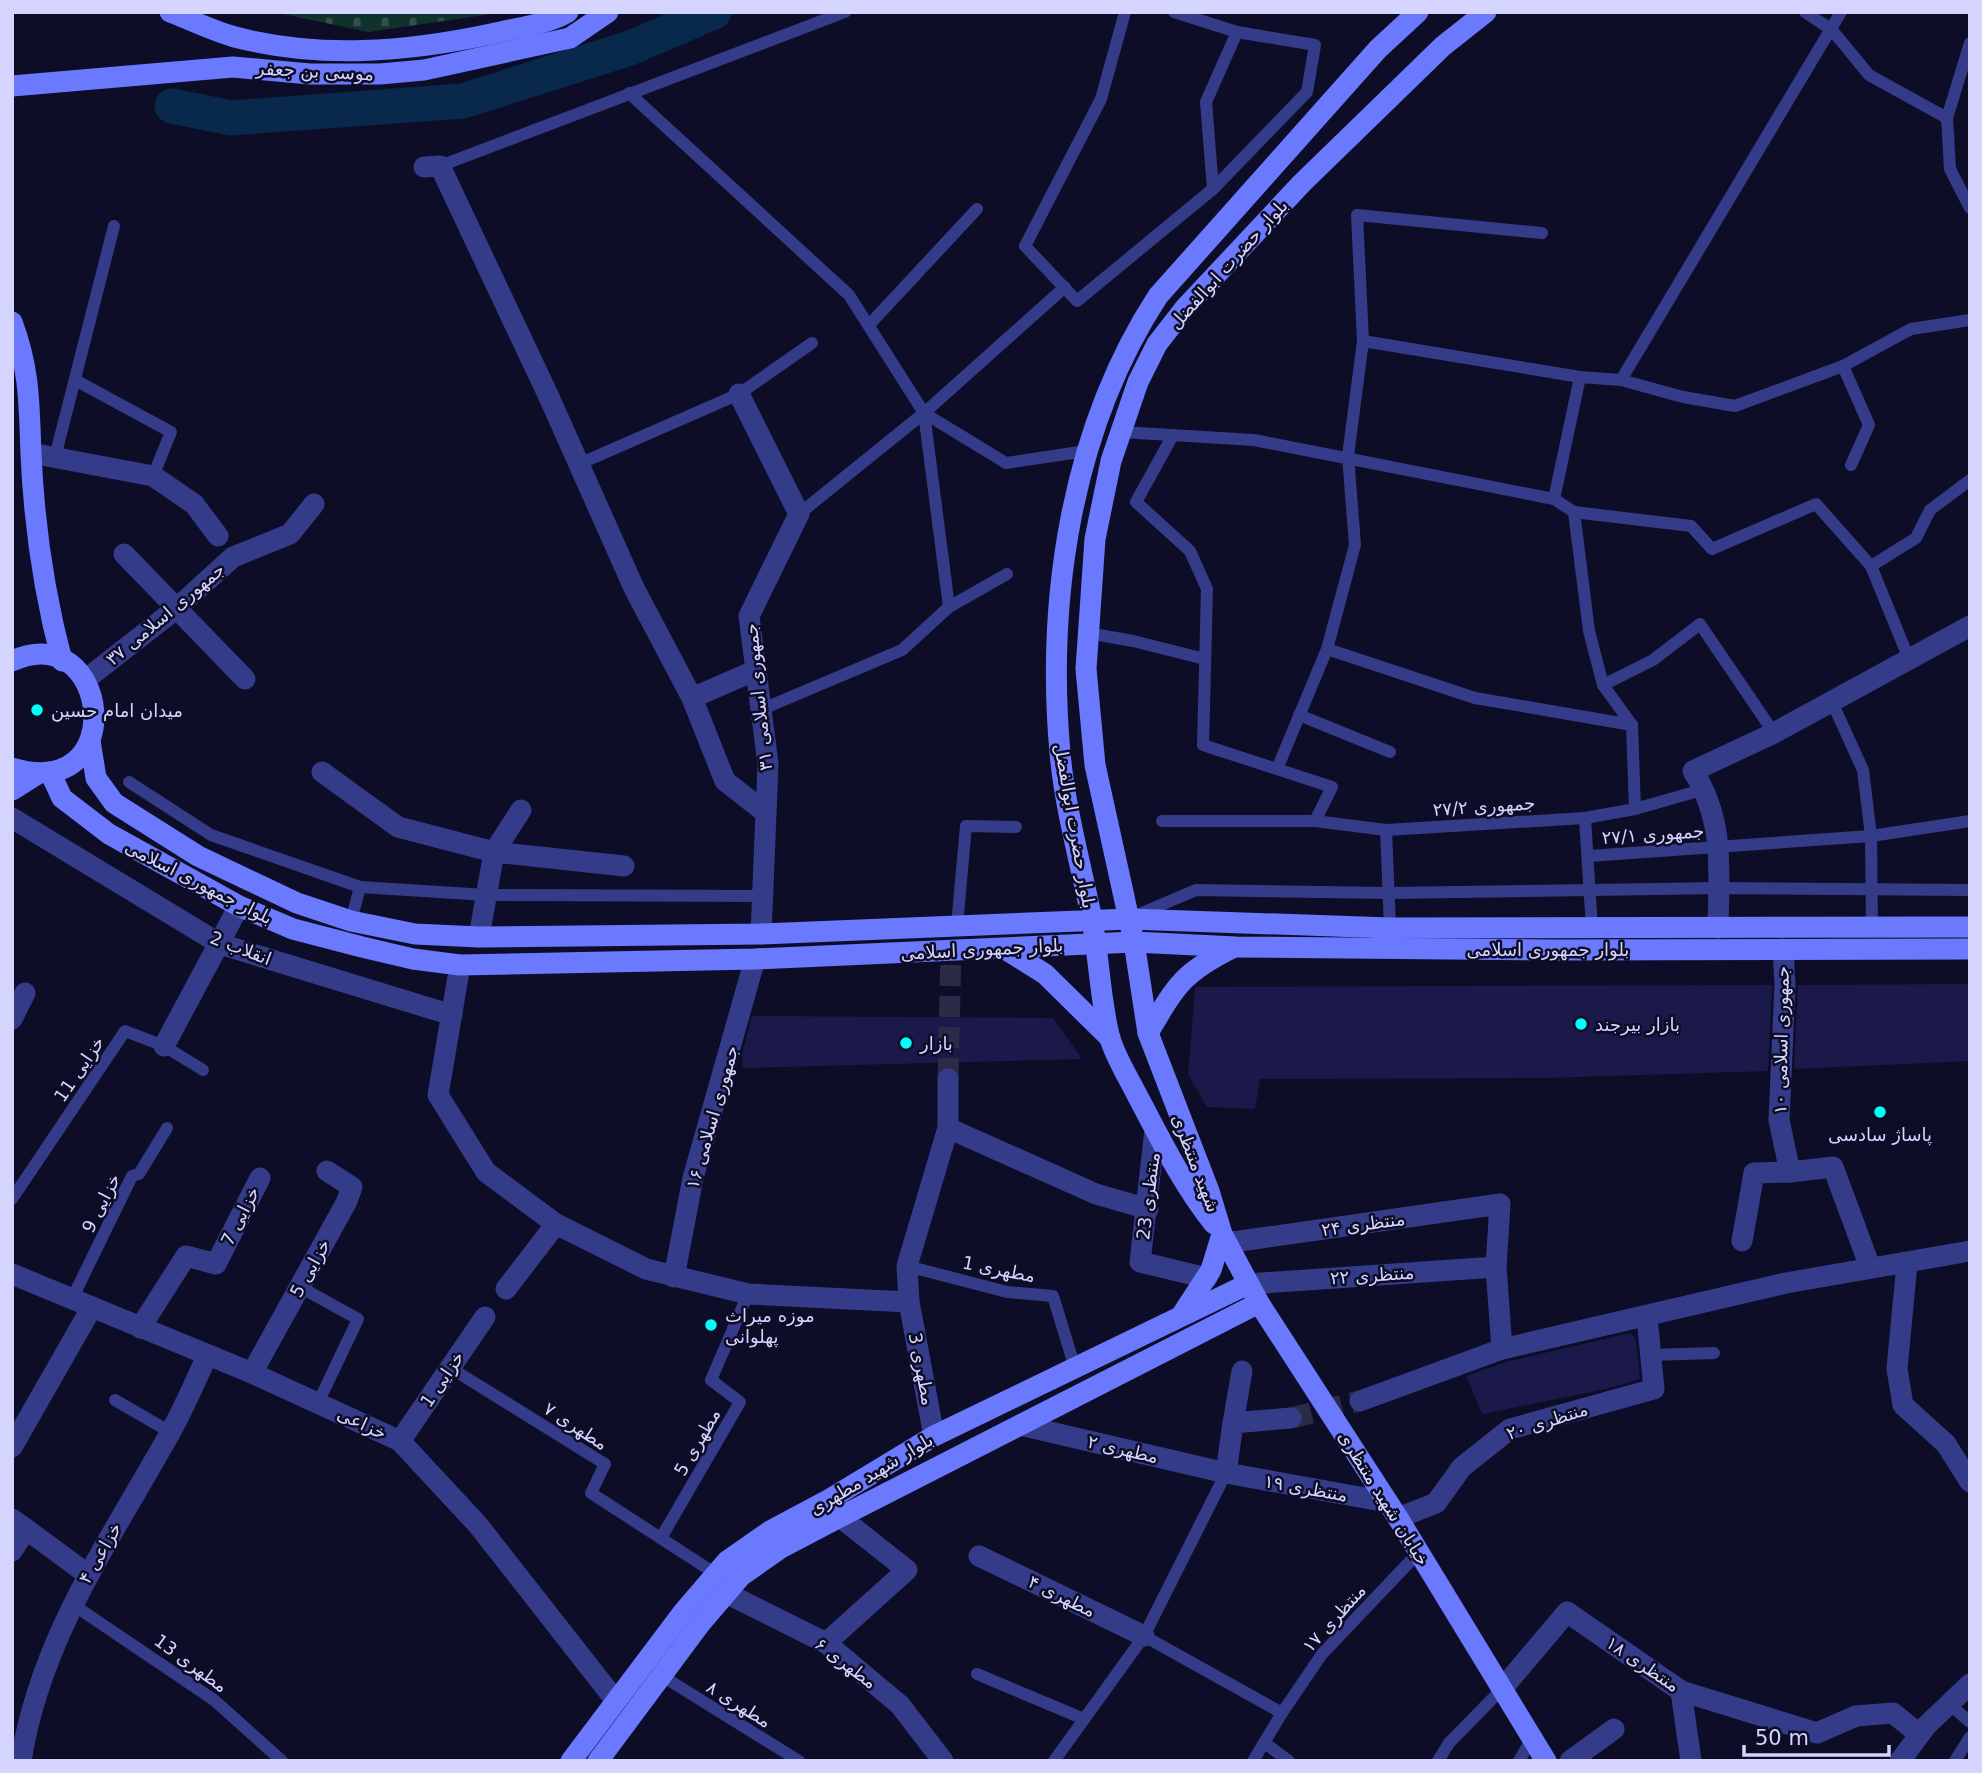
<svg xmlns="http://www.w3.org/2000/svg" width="1982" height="1773" viewBox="0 0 1982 1773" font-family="'DejaVu Sans','Noto Naskh Arabic',sans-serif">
  <defs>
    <pattern id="cemetery-stones" width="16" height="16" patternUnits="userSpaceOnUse" patternTransform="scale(1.75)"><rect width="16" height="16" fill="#10322c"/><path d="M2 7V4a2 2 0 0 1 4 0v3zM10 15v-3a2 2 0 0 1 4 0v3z" fill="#324f4c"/></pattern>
  </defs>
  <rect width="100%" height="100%" fill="#0e0d27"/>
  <path fill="url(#cemetery-stones)" d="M274,12h231l-137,20z"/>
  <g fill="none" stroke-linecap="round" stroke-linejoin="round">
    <path stroke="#08294c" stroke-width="35" d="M172,106l59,12 232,-17 167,-53 84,-36"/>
  </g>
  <g fill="#1b184a">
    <path d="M1970,984v77l-176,8 4,-84z"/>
    <path d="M1772,985l-4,86 -222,7 -286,1 -5,30 -48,-2 -19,-33 7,-87z"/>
    <path d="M752,1016l301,2 29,41 -339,9 -1,-14z"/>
    <path d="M1630,1333l6,6 4,40 -34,10 -124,25 -16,-38 40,-14z"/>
  </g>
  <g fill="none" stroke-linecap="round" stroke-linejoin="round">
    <g stroke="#2c2b47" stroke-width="21" stroke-dasharray="21 10" stroke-linecap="butt">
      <path d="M948,1079l3,-129"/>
      <path d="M1291,1418l69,-17"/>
    </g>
    <g stroke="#343c8a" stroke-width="12">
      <path d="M1125,12l-24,87 -76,147 52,55 136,-112 -7,-87 31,-70"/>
      <path d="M1174,12l63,20 78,13 -8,47 -94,97"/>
      <path d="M1805,12l27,18 37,45 78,43"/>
      <path d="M1970,43l-23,75 3,51 20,39"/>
      <path d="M629,93l220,202 75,118 25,194"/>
      <path d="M440,166l405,-154"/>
      <path d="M869,325l108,-116"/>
      <path d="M1363,341l217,36 41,3 62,17 52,9 108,-40 68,-37 59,-9"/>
      <path d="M1843,366l26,59 -18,40"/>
      <path d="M75,380l96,52 -18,44"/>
      <path d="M1621,380l220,-368"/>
      <path d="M924,413l82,50 80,-12"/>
      <path d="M1121,432l133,8 300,59 20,13 117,14 21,23 104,-45 55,62 38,93"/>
      <path d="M1173,435l-37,67 54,49 17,38 -4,156 129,42 -17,34"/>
      <path d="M55,457l59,-231"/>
      <path d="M579,464l160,-70 73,-51"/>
      <path d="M1554,499l26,-122"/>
      <path d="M1574,512l15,119 14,54 29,40"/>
      <path d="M799,514l125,-101 141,-126"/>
      <path d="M1871,566l45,-28 14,-28 40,-30"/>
      <path d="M1088,633l45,8 72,18"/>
      <path d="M1327,649l148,49 157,27 3,84"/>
      <path d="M1603,685l50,-25 47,-36 74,109"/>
      <path d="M1832,702l31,68 8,66 1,92"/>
      <path d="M760,710l142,-60 47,-43 58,-33"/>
      <path d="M1299,715l91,37"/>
      <path d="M1277,769l50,-120 28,-104 -7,-89 15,-115 -6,-126 185,18"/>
      <path d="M129,782l82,53 149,52 126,8 277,1"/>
      <path d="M1585,818l7,111"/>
      <path d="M1162,821h153l71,9 199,-12 50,-9 70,-20"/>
      <path d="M1386,830l4,98"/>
      <path d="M1589,856l282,-20 99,-15"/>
      <path d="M1135,916l61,-26 193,3 330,-5 251,2"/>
      <path d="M351,921l9,-34"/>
      <path d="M957,925l9,-99 50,1"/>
      <path d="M12,1199l113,-168 39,15 39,24"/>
      <path d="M907,1266l100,26 46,4 22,72"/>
      <path d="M300,1287l58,32 -40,84"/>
      <path d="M72,1299l60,-123 7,-2 28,-46"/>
      <path d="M1650,1355l64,-2"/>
      <path d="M449,1367l156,97 -14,29 125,81"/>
      <path d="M115,1400l55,32"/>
      <path d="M661,1538l79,-136 -29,-22 37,-86"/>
      <path d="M72,1604l142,96 68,61"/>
      <path d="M1144,1636l138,77 -29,48"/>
      <path d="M977,1674l107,45"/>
      <path d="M662,1676l137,85"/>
      <path d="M1949,1704l21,18"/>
      <path d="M1282,1713l40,-59 97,-102"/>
      <path d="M1266,1744l23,17"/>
      <path d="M1054,1761l90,-125 82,-163"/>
      <path d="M1438,1761l11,-18 53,-54"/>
      <path d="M1519,1761l13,-23"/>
      <path d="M1955,1761l15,-24"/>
    </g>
    <g stroke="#343c8a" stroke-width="21">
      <path d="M424,167l16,-1 109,231 85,191 58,110"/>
      <path d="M739,394l60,120 -50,102 19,148 -7,170"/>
      <path d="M31,453l122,23 41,28 24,32"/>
      <path d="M124,554l121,125"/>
      <path d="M756,670l-64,28 33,83 41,32"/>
      <path d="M85,680l92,-72 56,-51 57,-23 24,-30"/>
      <path d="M322,772l76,55 96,25 130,14"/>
      <path d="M12,818l208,126 232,71"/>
      <path d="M1718,928c1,-57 7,-107 -25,-157l81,-38 196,-107"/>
      <path d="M479,937l15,-85 27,-42"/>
      <path d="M1783,949l2,36 -6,135 11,52 43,-5 37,100"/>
      <path d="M460,965l-22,130 48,77 70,52"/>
      <path d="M12,1019l13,-26"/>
      <path d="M164,1046l75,-140"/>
      <path d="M948,1128l148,66 52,15"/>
      <path d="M1155,1130l-15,132 67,16"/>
      <path d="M1742,1241l12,-68 36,-1"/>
      <path d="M1226,1243l274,-39 -4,63 6,82"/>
      <path d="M1907,1264l-10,105 6,36 43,39 24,38"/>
      <path d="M12,1274l240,99 148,68 78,84 138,176"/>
      <path d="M674,1277l19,-99 62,-219"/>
      <path d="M1248,1284l248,-17"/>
      <path d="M506,1289l50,-65 90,45 102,25 161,8"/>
      <path d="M140,1328l46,-72 30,8 44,-86"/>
      <path d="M252,1373l94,-170 6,-16 -25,-16"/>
      <path d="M1360,1401l142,-52 284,-66 184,-32"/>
      <path d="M1233,1423l9,-52"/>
      <path d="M1020,1425l206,48 161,29"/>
      <path d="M934,1436l-25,-134 -2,-36 41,-138v-49"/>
      <path d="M400,1441l85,-124"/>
      <path d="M12,1447l80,-140"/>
      <path d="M1226,1473l7,-50 58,-5"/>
      <path d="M1398,1518l38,-15 26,-36 48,-38 144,-40 -7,-72"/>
      <path d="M12,1519l14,10 -14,22"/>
      <path d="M26,1529l61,45"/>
      <path d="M979,1556l165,80"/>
      <path d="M726,1593l100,50 74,62 43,56"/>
      <path d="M826,1643l81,-73 -67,-53"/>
      <path d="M1502,1689l65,-77 114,79 136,42 39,-17 37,-3 26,21"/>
      <path d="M1681,1691l10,70"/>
      <path d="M21,1761c19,-123 90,-222 149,-328 14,-25 25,-51 37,-77"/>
      <path d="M1570,1761l44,-32"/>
      <path d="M1900,1761l26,-35 44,-42"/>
    </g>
    <g stroke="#6b79ff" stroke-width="21">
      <path d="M170,12c21,8 43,19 65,25 85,22 171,15 256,-3 25,-6 54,-9 77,-22"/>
      <path d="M1486,12l-43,34 -141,137 -117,125 -28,36 -19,38 -27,79 -16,78 -9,130 9,96 39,177 14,91 61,158 13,43 37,69 139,215 148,243"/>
      <path d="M12,86l221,-19 77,7h70l44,-4 146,-32 38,-26"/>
      <path d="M12,322c18,48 17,82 19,132 3,69 13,139 31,207"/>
      <path d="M12,661c98,-45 120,143 0,107"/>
      <path d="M90,741l6,37 18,25 84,53 99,47 54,18 64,13 64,3 282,-3 368,-15 261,9 580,-1"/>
      <path d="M50,772l12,26 47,36 130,72 54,23 69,18 51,12 47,6 295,-6 379,-17 102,5 318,3 416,-1"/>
      <path d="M12,790l27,-17"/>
      <path d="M1005,949l40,25 65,64"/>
      <path d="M1148,1033c28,-47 34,-60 84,-85"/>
      <path d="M1214,1224c-32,-40 -54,-86 -78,-131 -9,-18 -22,-38 -27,-58 -9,-38 -10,-77 -17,-115 -11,-55 -27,-111 -32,-167 -14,-156 12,-325 98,-457l220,-247 40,-37"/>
      <path d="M1183,1313l28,-43 11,-36"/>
      <path d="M571,1761l113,-150 43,-50 43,-30 60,-32 104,-63 314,-152"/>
      <path d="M598,1761l102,-137 41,-48 40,-28 59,-31 419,-214"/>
    </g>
  </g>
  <g fill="#00fff8" stroke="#0e0d27" stroke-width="2.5">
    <circle cx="37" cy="710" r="7"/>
    <circle cx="1581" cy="1024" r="7"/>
    <circle cx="906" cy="1043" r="7"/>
    <circle cx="1880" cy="1112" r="7"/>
    <circle cx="711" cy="1325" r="7"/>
  </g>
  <g text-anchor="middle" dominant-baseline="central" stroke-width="5" stroke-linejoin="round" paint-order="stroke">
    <g font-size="18" fill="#d4d4ff" stroke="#0e0d27">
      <text transform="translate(315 71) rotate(3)">موسی بن جعفر</text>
      <text transform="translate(1228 264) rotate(-48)">بلوار حضرت ابوالفضل</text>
      <text transform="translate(165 614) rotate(-40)">جمهوری اسلامی ۳۷</text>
      <text transform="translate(758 697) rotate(-96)">جمهوری اسلامی ۳۱</text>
      <text transform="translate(1484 806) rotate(-4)">جمهوری ۲۷/۲</text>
      <text transform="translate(1075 826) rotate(80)">بلوار حضرت ابوالفضل</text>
      <text transform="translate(1653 834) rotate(-4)">جمهوری ۲۷/۱</text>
      <text transform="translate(199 882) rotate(27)">بلوار جمهوری اسلامی</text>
      <text transform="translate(241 948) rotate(21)">انقلاب 2</text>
      <text transform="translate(982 949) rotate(-3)">بلوار جمهوری اسلامی</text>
      <text x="1548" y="949">بلوار جمهوری اسلامی</text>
      <text transform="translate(1781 1040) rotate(-89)">جمهوری اسلامی ۱۰</text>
      <text transform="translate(79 1069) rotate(-56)">خزایی 11</text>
      <text transform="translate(712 1117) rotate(-74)">جمهوری اسلامی ۱۶</text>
      <text transform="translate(1196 1163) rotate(69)">شهید منتظری</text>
      <text transform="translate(1148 1196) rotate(-83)">منتظری 23</text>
      <text transform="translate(101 1203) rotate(-63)">خزایی 9</text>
      <text transform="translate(240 1216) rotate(-63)">خزایی 7</text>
      <text transform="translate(1363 1224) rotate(-8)">منتظری ۲۴</text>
      <text transform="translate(310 1268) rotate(-61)">خزایی 5</text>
      <text transform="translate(999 1269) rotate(11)">مطهری 1</text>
      <text transform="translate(1372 1275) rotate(-4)">منتظری ۲۲</text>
      <text transform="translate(922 1369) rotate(79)">مطهری 3</text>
      <text transform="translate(442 1379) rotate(-56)">خزایی 1</text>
      <text transform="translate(1547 1421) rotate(-18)">منتظری ۲۰</text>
      <text transform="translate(362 1423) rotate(25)">خزاعی</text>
      <text transform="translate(576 1426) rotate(33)">مطهری ۷</text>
      <text transform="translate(697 1442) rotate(-60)">مطهری 5</text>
      <text transform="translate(1123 1449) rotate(13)">مطهری ۲</text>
      <text transform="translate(871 1474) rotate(-31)">بلوار شهید مطهری</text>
      <text transform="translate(1306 1488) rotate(10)">منتظری ۱۹</text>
      <text transform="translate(1384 1498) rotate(58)">خیابان شهید منتظری</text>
      <text transform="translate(100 1553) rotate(-60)">خزاعی ۴</text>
      <text transform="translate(1062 1596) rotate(26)">مطهری ۴</text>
      <text transform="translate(1334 1618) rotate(-48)">منتظری ۱۷</text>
      <text transform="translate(191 1663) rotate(36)">مطهری 13</text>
      <text transform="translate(846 1663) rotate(37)">مطهری ۶</text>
      <text transform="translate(1643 1664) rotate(34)">منتظری ۱۸</text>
      <text transform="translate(739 1704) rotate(32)">مطهری ۸</text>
    </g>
    <g font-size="18" fill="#d4d4ff" stroke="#0e0d27" text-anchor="start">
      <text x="51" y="710">میدان امام حسین</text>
      <text x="1595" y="1024">بازار بیرجند</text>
      <text x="920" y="1043">بازار</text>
      <text x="1880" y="1134" text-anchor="middle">پاساژ سادسی</text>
      <text x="725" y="1315">موزه میراث<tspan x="725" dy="21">پهلوانی</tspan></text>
    </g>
  </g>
  <rect width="1982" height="1773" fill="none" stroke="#d4d4ff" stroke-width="28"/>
  <path d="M1744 1745v10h145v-10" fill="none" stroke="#d4d4ff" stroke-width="3.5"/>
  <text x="1755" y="1745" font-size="21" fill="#d4d4ff" stroke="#0e0d27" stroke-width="5" paint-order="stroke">50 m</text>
</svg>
